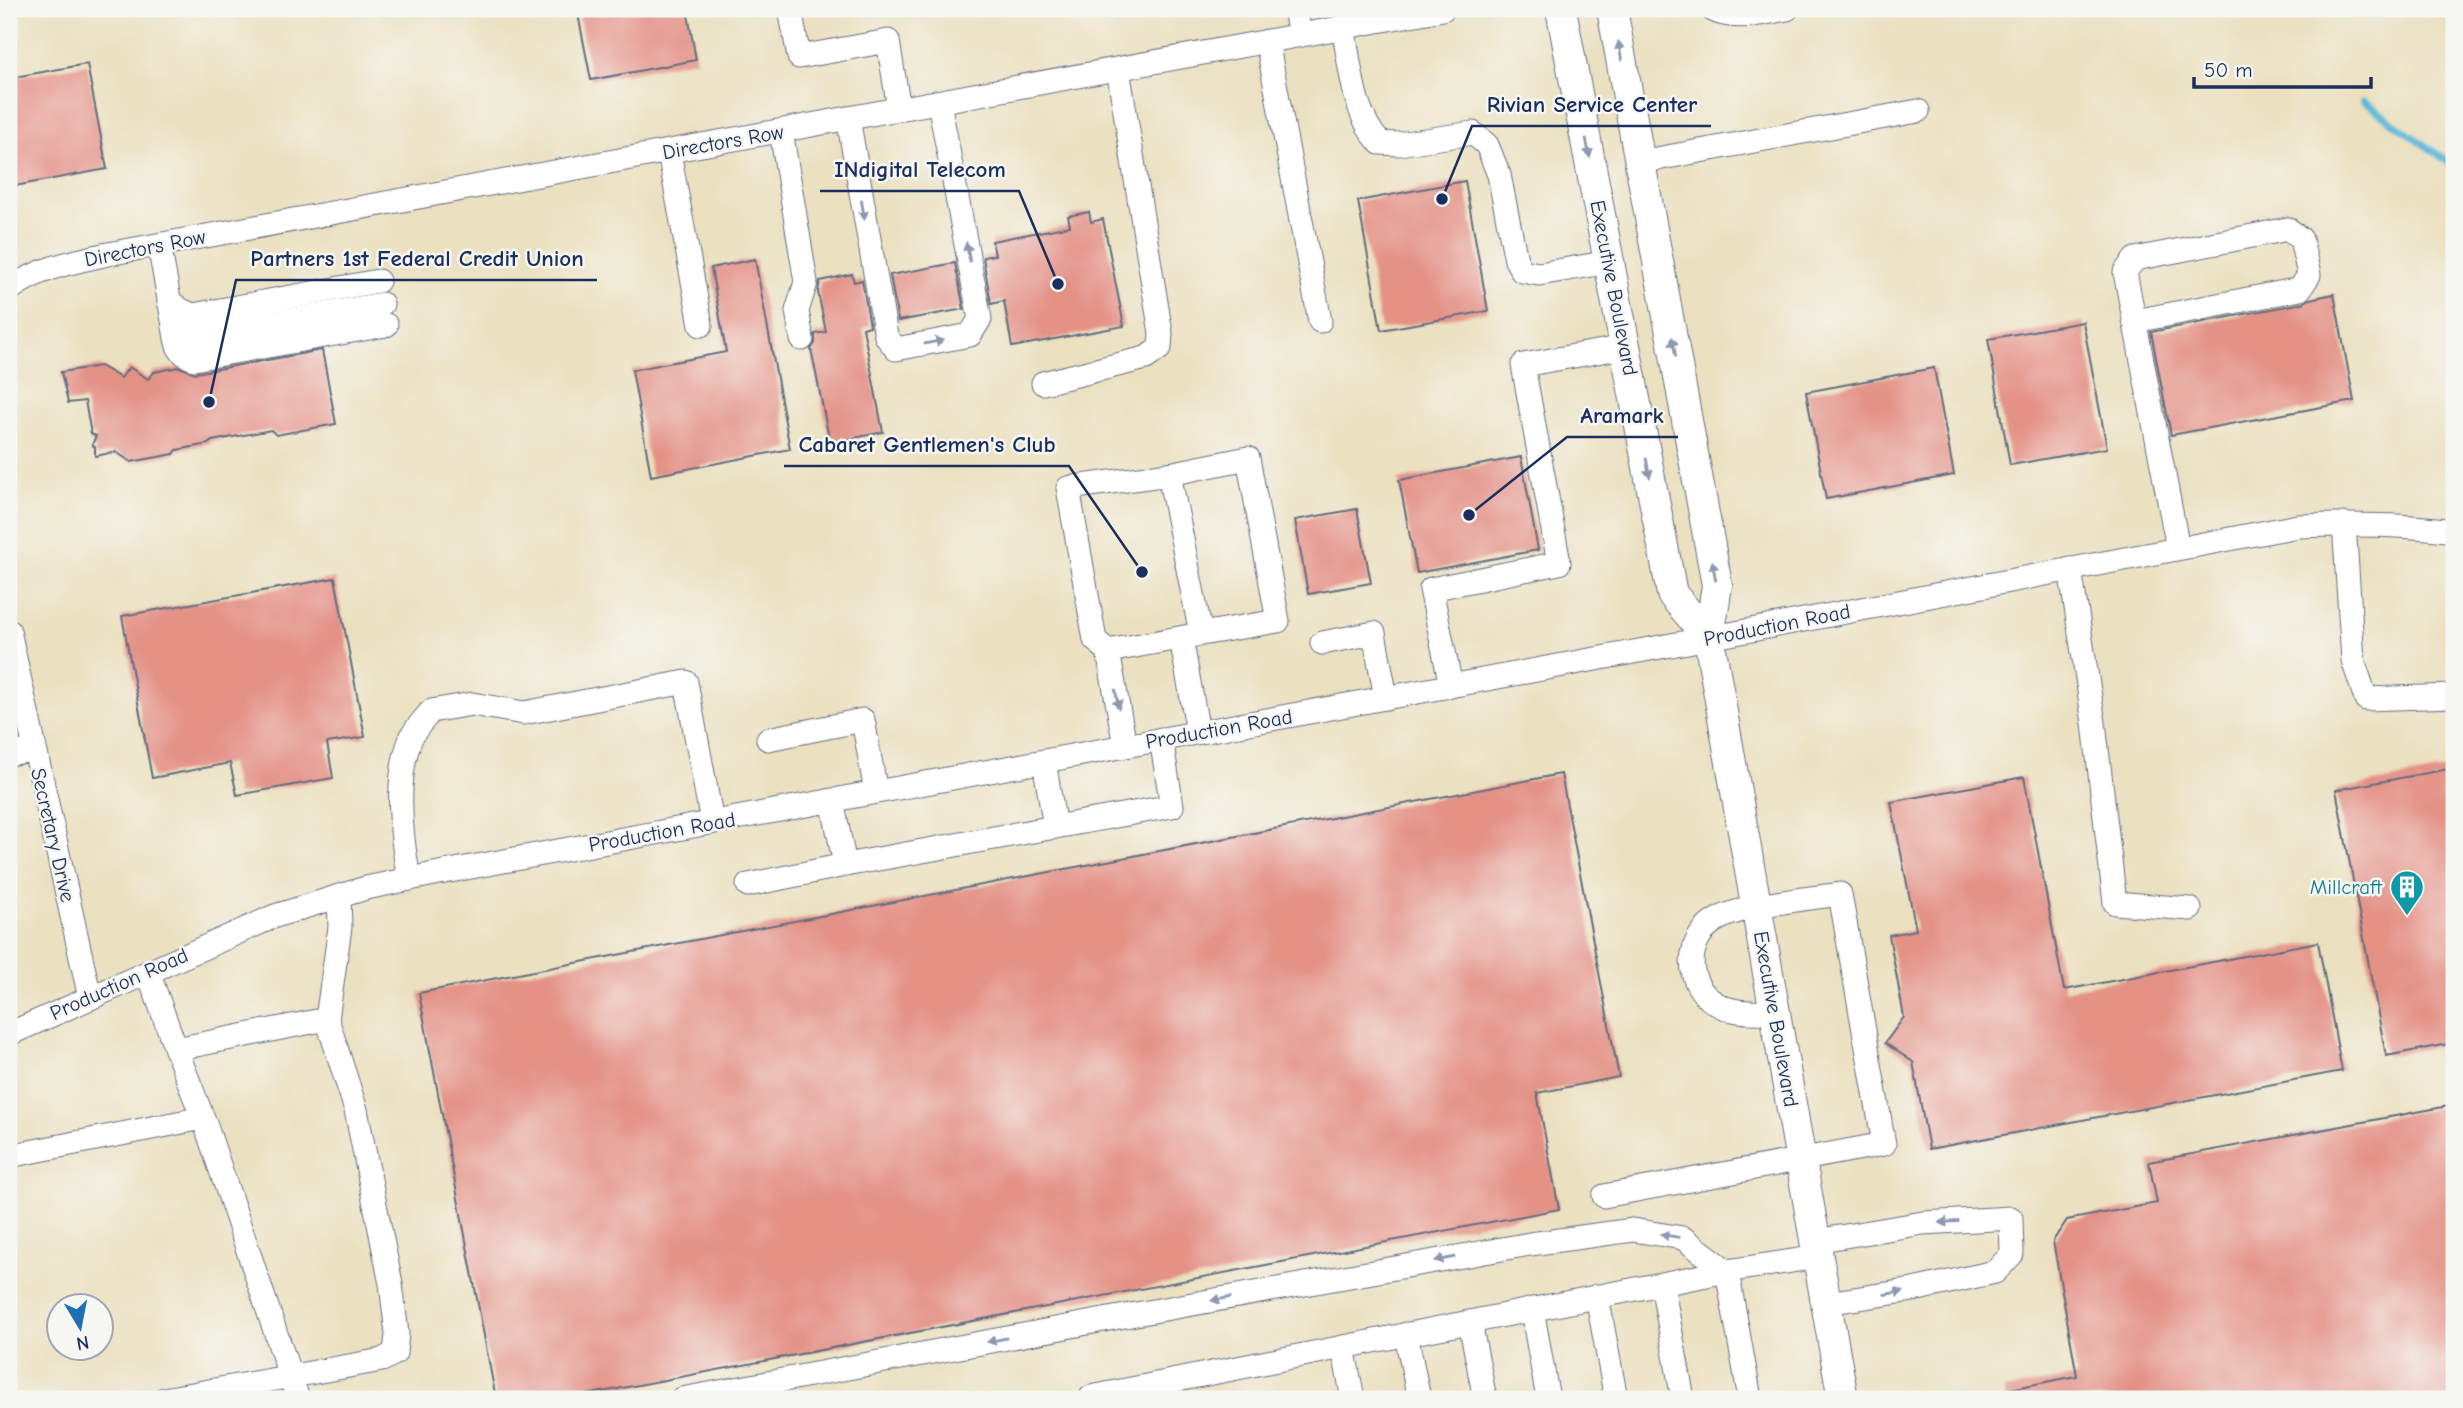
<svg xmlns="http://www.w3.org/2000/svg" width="2463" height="1408" viewBox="0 0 2463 1408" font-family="'Comic Neue',sans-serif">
  <rect width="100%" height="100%" fill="#f6f6f2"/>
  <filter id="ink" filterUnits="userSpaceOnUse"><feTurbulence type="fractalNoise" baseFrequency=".0143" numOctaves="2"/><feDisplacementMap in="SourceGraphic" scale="14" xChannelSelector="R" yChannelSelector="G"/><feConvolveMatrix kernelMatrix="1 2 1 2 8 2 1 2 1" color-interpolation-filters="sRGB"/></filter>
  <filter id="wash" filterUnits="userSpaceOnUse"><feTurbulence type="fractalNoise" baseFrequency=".00686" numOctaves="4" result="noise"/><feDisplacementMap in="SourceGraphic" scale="28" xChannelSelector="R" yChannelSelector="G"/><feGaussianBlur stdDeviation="1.57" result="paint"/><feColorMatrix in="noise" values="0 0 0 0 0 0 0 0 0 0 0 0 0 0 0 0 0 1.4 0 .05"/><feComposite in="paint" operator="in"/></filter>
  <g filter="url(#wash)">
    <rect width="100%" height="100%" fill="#ebe0bf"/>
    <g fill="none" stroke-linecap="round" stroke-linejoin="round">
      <path stroke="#5ab8d8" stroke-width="7" d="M2363,101l91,65"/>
    </g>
    <g id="blocks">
      <g fill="#e49186">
        <path d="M577,9h110l9,51 -105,20z"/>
        <path d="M87,64l20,105 -98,18v-109z"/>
        <path d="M1465,181l23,130 -107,19 -23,-129z"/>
        <path d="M1089,212l2,10 12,-3 21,107 -112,21 -8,-46 -13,3 -8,-47 12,-2 -3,-14 78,-15 -2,-10z"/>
        <path d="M755,259l35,190 -139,27 -19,-106 94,-18 -15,-84z"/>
        <path d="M955,263l9,46 -66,12 -8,-46z"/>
        <path d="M852,274l2,8 8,-2 8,46 -7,2 20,104 -53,11 -19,-94 4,-6v-9l11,-2 -8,-40 2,-11z"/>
        <path d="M2334,294l20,107 -183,34 -20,-103 152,-29 7,-4z"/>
        <path d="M2083,322l24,126 -97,17 -22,-126z"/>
        <path d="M322,350l14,74 -60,11 -5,-5 -59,11 -4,3 -31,6 -3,4 -43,8 -15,-10 -21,4v-9l-3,-2 4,-9 -5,-2 -6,-33 -17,2 -7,-31 39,-6 21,12 8,-11 19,12 6,-7 25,-5 17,6z"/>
        <path d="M1934,368l20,107 -128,24 -20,-107z"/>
        <path d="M1521,457l17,93 -121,23 -18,-93z"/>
        <path d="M1357,509l14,74 -63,11 -13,-74z"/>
        <path d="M335,578l30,159 -38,6 6,35 -96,17 -7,-32 -78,15 -30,-162z"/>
        <path d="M2454,768v275l-68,13 -50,-266z"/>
        <path d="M1561,774l58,303 -82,16 22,116 -994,190h-69l-77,-406z"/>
        <path d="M2024,777l40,213 254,-48 24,129 -413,78 -16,-87 -28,-19 19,-26 -15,-82 27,-5 -25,-128z"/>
        <path d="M2454,1105v294h-448l-1,-9 72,-14 -24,-135 14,-21 90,-17 -8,-41z"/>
      </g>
    </g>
  </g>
  <g filter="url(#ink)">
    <use href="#blocks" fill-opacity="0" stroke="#646d80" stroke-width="2"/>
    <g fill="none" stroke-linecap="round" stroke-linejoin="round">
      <g stroke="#646d80" stroke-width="25">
        <g id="minor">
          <path d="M790,9l9,48 89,-16 11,68"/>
          <path d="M1295,9l5,26"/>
          <path d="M1711,9c23,13 51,4 76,0"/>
          <path d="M1343,27c8,40 9,85 37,116l18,1 75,-11 14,12 12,30 17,85 6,11 17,3 71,-12"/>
          <path d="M1267,41l53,280"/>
          <path d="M848,118l38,218 10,13 74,-14 10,-16 -41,-217"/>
          <path d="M781,131l25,151 -9,29 5,28"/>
          <path d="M669,152l32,173"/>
          <path d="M1640,162l278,-51"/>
          <path d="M159,245l15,81 10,9 11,2 187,-33"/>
          <path d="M9,290c29,-22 63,-28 99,-36l1335,-245"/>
          <path d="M169,301l12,9 12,5 185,-34"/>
          <path d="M2135,321l165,-32 9,-14 -8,-36 -13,-10 -153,30 -10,13 53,276"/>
          <path d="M174,326c3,18 2,26 20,33l192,-34"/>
          <path d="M1043,383l103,-25 14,-10 1,-15 -43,-264"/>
          <path d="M1169,474l32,160 -93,17 -13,-11 -27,-152z"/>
          <path d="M1169,474l79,-16 30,163 -77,13"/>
          <path d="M2344,524l9,136 13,39 88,-3"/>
          <path d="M2070,569l24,154 21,180 75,6"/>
          <path d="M9,631l81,367"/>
          <path d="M1181,638l17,94"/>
          <path d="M1322,643l52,-10 12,65"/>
          <path d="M1108,651l17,95"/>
          <path d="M1451,686l-20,-97 128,-26 -36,-198 102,-18"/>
          <path d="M768,739l95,-19 13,72"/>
          <path d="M9,754l25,-4"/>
          <path d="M1044,761l11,66 117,-21 -11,-67"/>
          <path d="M832,800l13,65 210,-38"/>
          <path d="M409,879c-8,-43 -15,-100 2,-141 4,-10 13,-18 20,-27l41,-7 52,9 162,-31 26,140"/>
          <path d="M748,885l97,-20"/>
          <path d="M148,972l28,77 151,-30 13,-92 -1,-31"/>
          <path d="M9,1034l266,-118 91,-28 73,-15 1270,-235 589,-112c53,-2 104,-2 156,5"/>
          <path d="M176,1049l30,77 92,273"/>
          <path d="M9,1156l194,-38"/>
          <path d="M1604,1196l280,-52 -44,-250c-33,5 -91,10 -120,24 -35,17 -38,67 -3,86 17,10 39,8 58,8"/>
          <path d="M1815,1241l108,-18 88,-5 1,36 -17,18 -82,18 -87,13"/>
          <path d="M1662,1284l21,115"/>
          <path d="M1597,1296l19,103"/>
          <path d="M1532,1309l16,90"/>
          <path d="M1470,1322l15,77"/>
          <path d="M1406,1334l13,65"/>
          <path d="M1343,1347l10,52"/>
          <path d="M164,1399l218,-39 13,-7 2,-19 -6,-50 -35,-174 -29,-91"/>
          <path d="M682,1399l443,-83 405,-72 103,-14 50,8 44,33 23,128"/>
          <path d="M1091,1399v-2l636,-126 91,-14"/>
        </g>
      </g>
      <g stroke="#646d80" stroke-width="32">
        <g id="major">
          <path d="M1561,9l111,585 37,44"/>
          <path d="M1612,9l105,576 -8,53 134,761"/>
        </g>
      </g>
      <use href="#minor" stroke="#fff" stroke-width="23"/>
      <use href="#major" stroke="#fff" stroke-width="30"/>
    </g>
    <defs><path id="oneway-solid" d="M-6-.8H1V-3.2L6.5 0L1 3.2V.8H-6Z" transform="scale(1.75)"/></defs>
    <g fill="#8d97ae">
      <use href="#oneway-solid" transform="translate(1620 51) rotate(-100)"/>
      <use href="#oneway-solid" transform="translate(1588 148) rotate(79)"/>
      <use href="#oneway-solid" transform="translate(863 210) rotate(81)"/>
      <use href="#oneway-solid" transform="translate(968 252) rotate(-100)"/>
      <use href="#oneway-solid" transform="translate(934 342) rotate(-11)"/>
      <use href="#oneway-solid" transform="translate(1674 347) rotate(-100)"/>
      <use href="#oneway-solid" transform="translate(1648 468) rotate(79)"/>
      <use href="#oneway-solid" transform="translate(1714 571) rotate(-100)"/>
      <use href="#oneway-solid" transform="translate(1117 699) rotate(80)"/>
      <use href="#oneway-solid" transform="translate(1949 1222) rotate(177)"/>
      <use href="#oneway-solid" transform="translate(1670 1236) rotate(-171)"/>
      <use href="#oneway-solid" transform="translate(1445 1259) rotate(170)"/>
      <use href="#oneway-solid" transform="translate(1894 1293) rotate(-9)"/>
      <use href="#oneway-solid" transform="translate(1221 1299) rotate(170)"/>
      <use href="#oneway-solid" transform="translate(997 1340) rotate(169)"/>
    </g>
  </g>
  <defs>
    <g id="building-pin" transform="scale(1.75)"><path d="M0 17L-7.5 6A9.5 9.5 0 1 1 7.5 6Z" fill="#0f9aa8" stroke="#f6f6f2"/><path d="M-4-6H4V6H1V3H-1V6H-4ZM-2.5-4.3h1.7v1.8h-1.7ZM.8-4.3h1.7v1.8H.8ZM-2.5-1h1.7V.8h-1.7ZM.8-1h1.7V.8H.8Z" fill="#fff"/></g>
  </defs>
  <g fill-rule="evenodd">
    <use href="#building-pin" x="2407" y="887"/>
  </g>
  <g text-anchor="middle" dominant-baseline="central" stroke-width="5" stroke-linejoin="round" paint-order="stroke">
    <g font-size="21" fill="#1b2f5e" stroke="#f6f6f2">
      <text transform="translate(723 142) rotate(-10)">Directors Row</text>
      <text transform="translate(145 248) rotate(-11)">Directors Row</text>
      <text transform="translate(1614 288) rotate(79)">Executive Boulevard</text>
      <text transform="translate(1777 625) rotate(-11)">Production Road</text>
      <text transform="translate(1219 729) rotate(-10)">Production Road</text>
      <text transform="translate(662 832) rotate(-10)">Production Road</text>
      <text transform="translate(53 835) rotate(77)">Secretary Drive</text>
      <text transform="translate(119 984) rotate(-24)">Production Road</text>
      <text transform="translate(1776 1019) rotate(80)">Executive Boulevard</text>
    </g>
    <g font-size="21" fill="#0d838f" stroke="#f6f6f2" text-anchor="end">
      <text x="2382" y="887">Millcraft</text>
    </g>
  </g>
  <path fill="none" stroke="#1b2f5e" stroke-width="2.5" d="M1442 199L1472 126H1711M1058 284L1019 191H820M209 402L236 280H597M1469 515L1567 437H1678M1142 572L1069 466H784"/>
  <g fill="#1b2f5e" stroke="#f6f6f2" stroke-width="2.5">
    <circle cx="1442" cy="199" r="7"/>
    <circle cx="1058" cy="284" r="7"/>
    <circle cx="209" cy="402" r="7"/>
    <circle cx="1469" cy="515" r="7"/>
    <circle cx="1142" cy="572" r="7"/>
  </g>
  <g font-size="23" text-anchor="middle" font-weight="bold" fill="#1b2f5e" stroke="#f6f6f2" stroke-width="5" stroke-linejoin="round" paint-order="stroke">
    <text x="1592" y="112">Rivian Service Center</text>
    <text x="920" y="177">INdigital Telecom</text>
    <text x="417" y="266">Partners 1st Federal Credit Union</text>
    <text x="1622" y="423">Aramark</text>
    <text x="927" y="452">Cabaret Gentlemen's Club</text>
  </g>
  <rect width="2463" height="1408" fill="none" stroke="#f6f6f2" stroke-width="35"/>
  <g transform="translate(80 1327) rotate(170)"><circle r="33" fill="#f6f6f2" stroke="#9ea6b7" stroke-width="2"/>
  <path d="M0-5L12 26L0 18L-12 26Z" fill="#1f6fb2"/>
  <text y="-10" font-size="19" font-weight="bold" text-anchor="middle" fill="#1b2f5e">N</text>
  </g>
  <path d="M2194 77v10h177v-10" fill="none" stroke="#1b2f5e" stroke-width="3.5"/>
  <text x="2204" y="77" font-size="21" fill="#1b2f5e" stroke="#f6f6f2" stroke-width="5" paint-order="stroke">50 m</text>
</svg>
